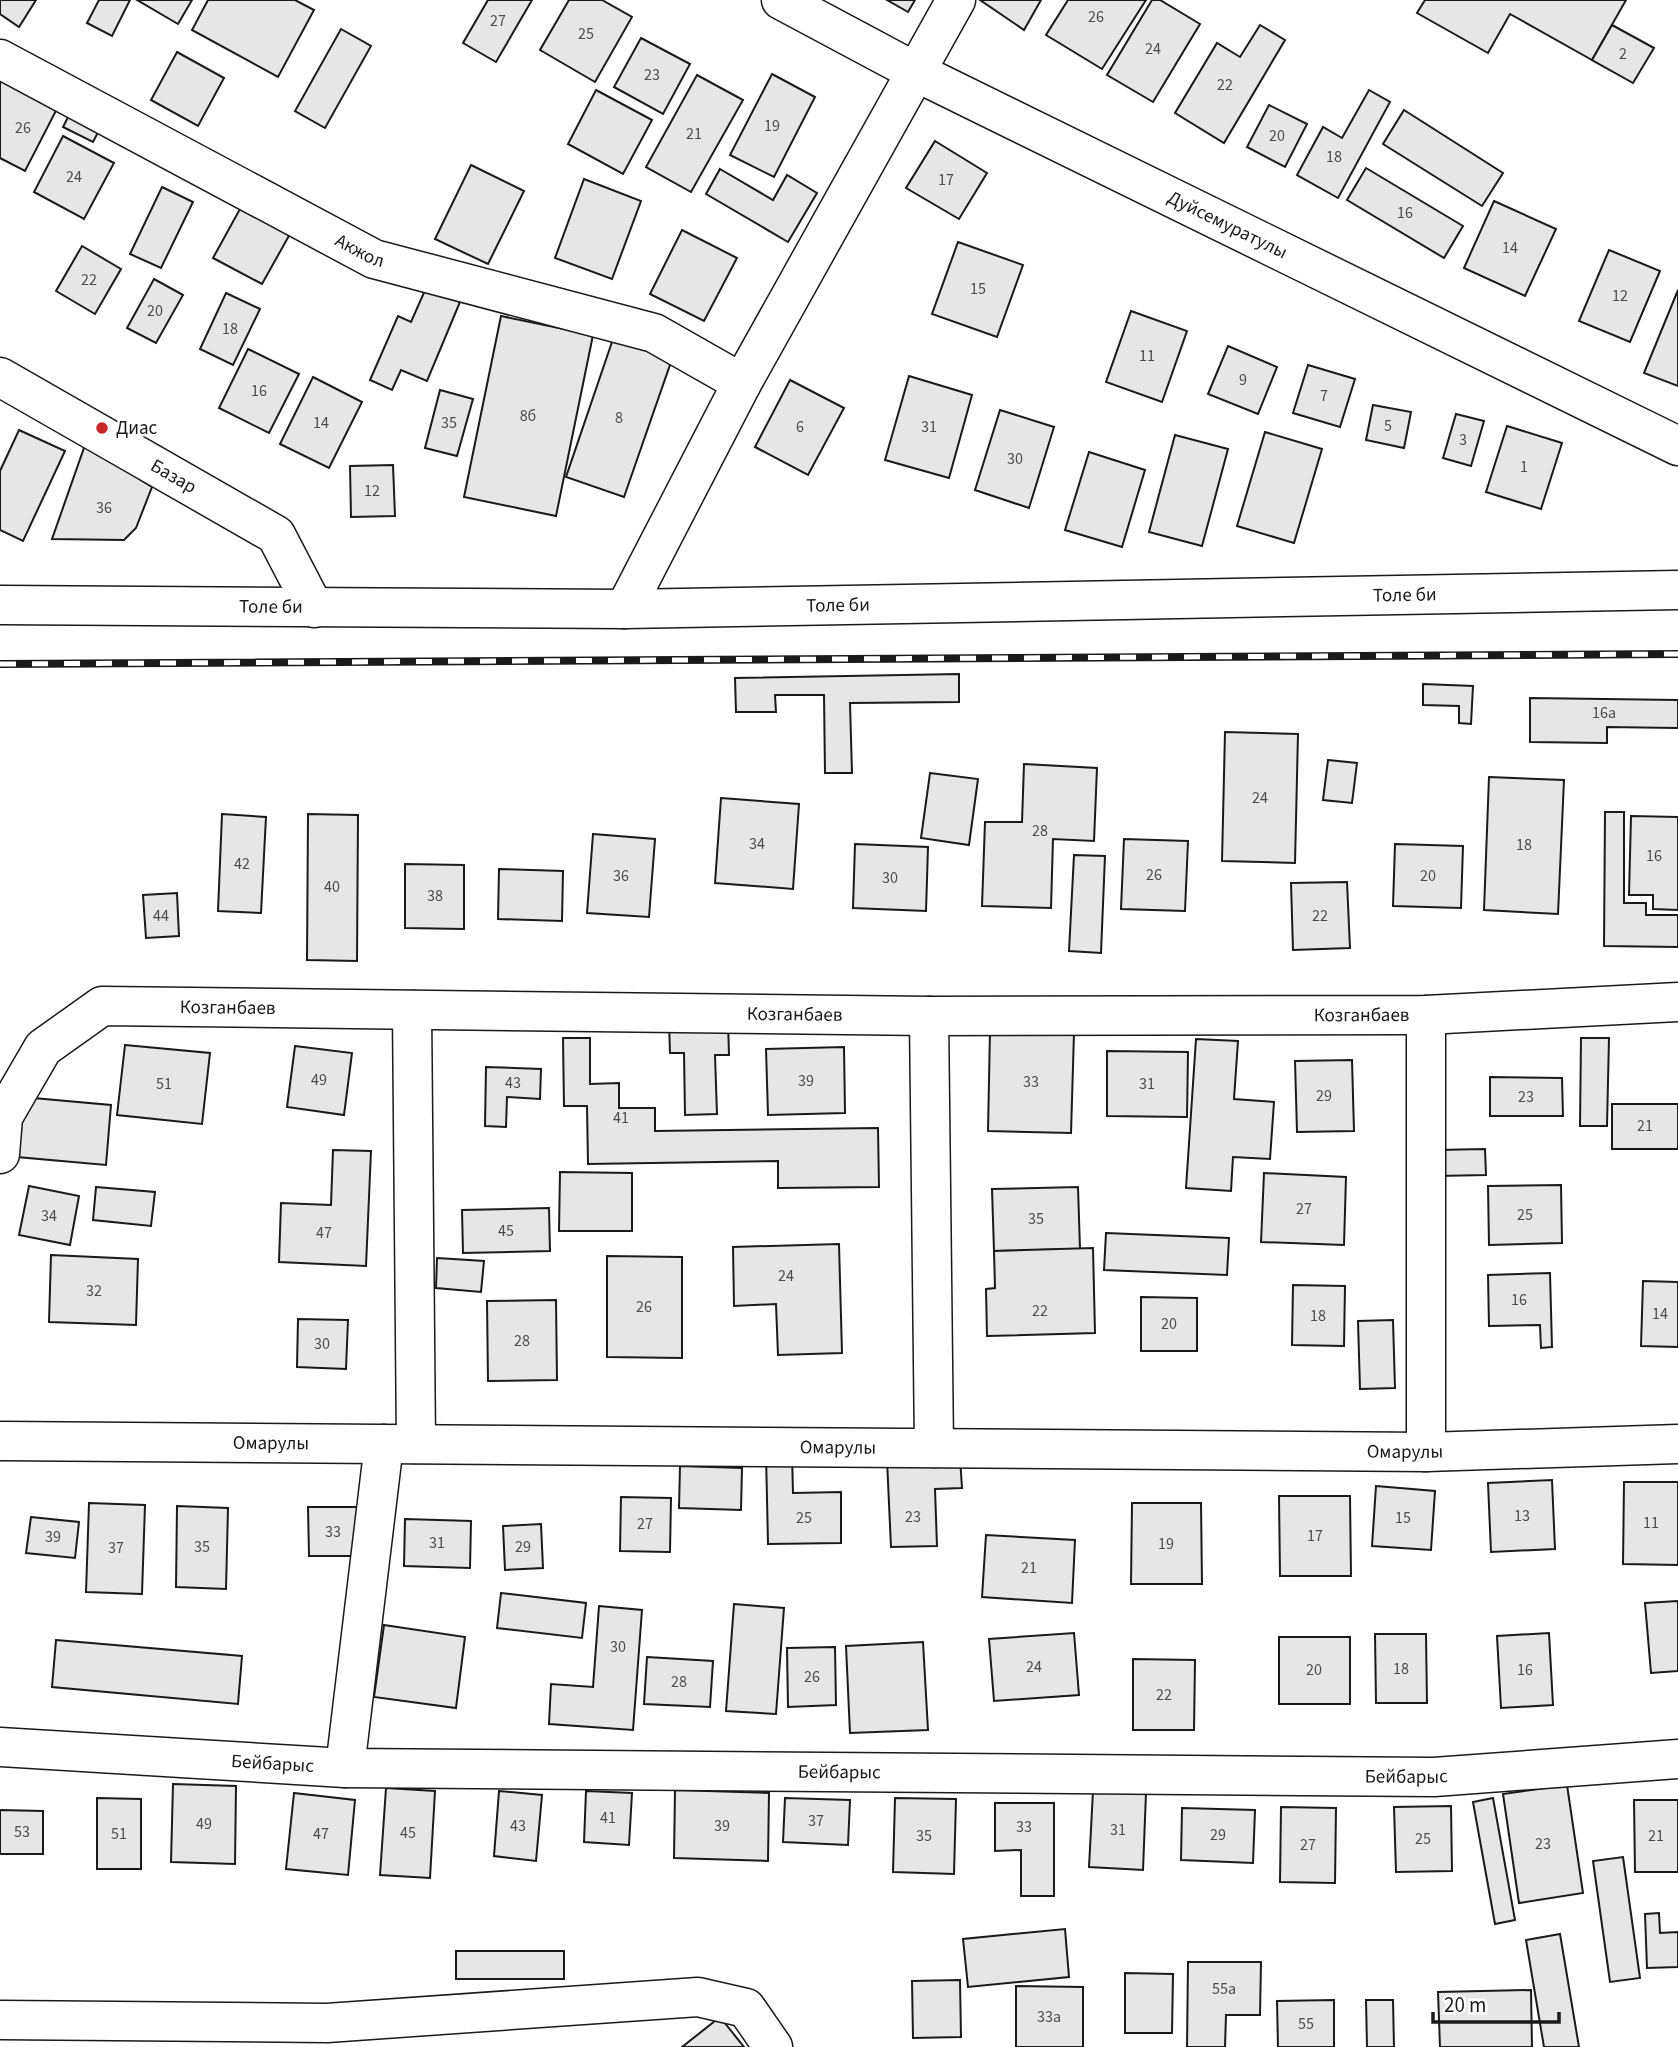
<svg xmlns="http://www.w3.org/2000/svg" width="1678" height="2047" viewBox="0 0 1678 2047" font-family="'Source Sans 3',sans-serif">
  <rect width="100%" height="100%" fill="#fff"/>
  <g fill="#e6e6e6" stroke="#1a1a1a" stroke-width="2">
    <path d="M0,0h36l-17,27 -19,-13z"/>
    <path d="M99,0h31l-18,36 -25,-13z"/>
    <path d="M137,0h55l-14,24z"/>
    <path d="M208,0h87l19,10 -36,67 -86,-47z"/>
    <path d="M488,0h44l-36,62 -33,-19z"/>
    <path d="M569,0h33l30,17 -37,65 -55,-32z"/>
    <path d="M887,0h28l-7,12z"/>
    <path d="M980,0h61l-17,30z"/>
    <path d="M1068,0h78l-44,69 -56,-34z"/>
    <path d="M1152,0h8l40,24 -47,78 -46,-27z"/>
    <path d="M1425,0h201l-34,60 -82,-46 -22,39 -71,-40z"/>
    <path d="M1260,25l25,15 -61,103 -49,-30 42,-70 23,14z"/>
    <path d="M1612,25l42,23 -21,35 -41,-23z"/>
    <path d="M341,29l30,17 -46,82 -30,-17z"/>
    <path d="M641,38l49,26 -27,50 -49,-27z"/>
    <path d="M177,52l47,26 -26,48 -47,-26z"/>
    <path d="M0,66l62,33 -37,72 -25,-13z"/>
    <path d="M772,74l43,23 -41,80 -44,-22z"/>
    <path d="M697,75l46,25 -52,92 -45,-25z"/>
    <path d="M596,90l56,30 -29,54 -55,-30z"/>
    <path d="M1369,90l21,12 -52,96 -41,-23 26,-48 19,11z"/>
    <path d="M74,105l30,16 -11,21 -30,-15z"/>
    <path d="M1269,105l38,19 -22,43 -38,-20z"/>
    <path d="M1404,110l99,63 -21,33 -99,-62z"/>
    <path d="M63,136l51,27 -30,56 -50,-27z"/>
    <path d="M935,141l52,32 -28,46 -53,-31z"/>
    <path d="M471,165l53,26 -36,73 -53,-25z"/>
    <path d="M1366,168l97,58 -19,32 -97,-58z"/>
    <path d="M720,169l53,31 14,-25 30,18 -29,49 -82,-48z"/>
    <path d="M584,179l57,22 -29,78 -57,-21z"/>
    <path d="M162,187l31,15 -32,66 -31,-14z"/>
    <path d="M246,198l49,27 -33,59 -49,-26z"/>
    <path d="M1494,201l62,28 -31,67 -61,-28z"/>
    <path d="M682,230l55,28 -33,63 -54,-27z"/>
    <path d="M958,242l65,23 -26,72 -65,-23z"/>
    <path d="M82,246l39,23 -26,45 -39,-23z"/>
    <path d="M1609,250l51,21 -30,71 -51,-21z"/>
    <path d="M154,279l29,16 -27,48 -29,-15z"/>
    <path d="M426,288l34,14 -33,79 -26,-11 -9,20 -22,-10 28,-64 13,6z"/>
    <path d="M1678,290v96l-34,-13z"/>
    <path d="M226,293l34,16 -27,56 -33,-16z"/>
    <path d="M1131,311l56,20 -25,71 -56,-20z"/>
    <path d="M501,316l92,19 -37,181 -92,-19z"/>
    <path d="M613,339l59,20 -48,138 -58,-20z"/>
    <path d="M1228,346l49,21 -19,47 -50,-20z"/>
    <path d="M248,349l51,25 -30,59 -50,-25z"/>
    <path d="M1308,365l47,14 -15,48 -47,-14z"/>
    <path d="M909,376l63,19 -23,83 -64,-18z"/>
    <path d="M313,377l49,25 -33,66 -49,-24z"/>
    <path d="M790,380l54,28 -36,67 -53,-28z"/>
    <path d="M440,390l33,9 -16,57 -32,-8z"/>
    <path d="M1373,405l38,7 -7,36 -38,-8z"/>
    <path d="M1000,410l54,17 -25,81 -54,-18z"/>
    <path d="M1456,414l28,7 -13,45 -28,-8z"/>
    <path d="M1507,426l55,17 -21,66 -55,-17z"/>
    <path d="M19,430l46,21 -42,90 -23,-11v-59z"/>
    <path d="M1265,432l57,17 -28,94 -57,-17z"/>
    <path d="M1175,435l53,14 -26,97 -53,-14z"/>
    <path d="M85,445l67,42 -16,41 -12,12 -72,-1z"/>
    <path d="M1089,452l56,18 -23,77 -57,-17z"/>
    <path d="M393,465l2,51 -44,1 -1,-51z"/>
    <path d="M959,674v28l-109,1 2,70h-27l-1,-78h-49l1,17h-40l-1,-34z"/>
    <path d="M1423,684l50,2 -2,38 -12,-1v-17l-36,-1z"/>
    <path d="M1530,698l148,2v28l-71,-1v16l-77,-1z"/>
    <path d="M1225,732l73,2 -3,129 -73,-2z"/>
    <path d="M1328,760l29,3 -5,40 -29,-3z"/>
    <path d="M1024,764l73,4 -3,73 -41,-2 -2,69 -69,-2 3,-84h37z"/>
    <path d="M930,773l48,6 -9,66 -48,-7z"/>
    <path d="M1489,777l75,3 -6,134 -74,-4z"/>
    <path d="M721,798l78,6 -6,85 -78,-6z"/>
    <path d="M1605,812h19v91h22v12h32v32l-74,-1z"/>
    <path d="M222,814l44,3 -5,96 -43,-2z"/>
    <path d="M308,814l50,1 -1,146 -50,-1z"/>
    <path d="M1631,816l47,1v93l-25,-1v-14h-24z"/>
    <path d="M593,834l62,5 -6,78 -62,-4z"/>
    <path d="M1124,839l64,2 -3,70 -64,-2z"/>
    <path d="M855,844l73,3 -2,64 -73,-3z"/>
    <path d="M1395,844l68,2 -2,62 -68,-2z"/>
    <path d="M1074,855l31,1 -4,97 -32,-2z"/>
    <path d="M405,864l59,1v64l-59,-1z"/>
    <path d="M499,869l64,2 -1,50 -64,-2z"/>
    <path d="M1347,882l3,66 -57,2 -2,-67z"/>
    <path d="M177,893l2,43 -33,2 -3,-43z"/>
    <path d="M728,1021l1,34h-14l2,59 -32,1 -1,-62h-14l-1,-30z"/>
    <path d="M990,1030l84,3 -3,100 -83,-2z"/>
    <path d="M563,1038h27v46l29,-1v25h36v23l223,-3 1,59 -101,1v-27l-190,3 -1,-58h-23z"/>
    <path d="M1581,1038h28l-2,88h-27z"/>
    <path d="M1196,1039l42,2 -4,58 40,3 -4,57 -37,-2 -2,34 -45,-3z"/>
    <path d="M125,1045l85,8 -8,71 -85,-9z"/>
    <path d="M295,1046l57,7 -8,62 -57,-8z"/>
    <path d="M844,1047l1,66 -77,2 -2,-66z"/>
    <path d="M1107,1051l81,1 -1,65 -80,-1z"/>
    <path d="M1352,1060l2,71 -57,1 -2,-71z"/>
    <path d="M486,1067l55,2 -1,30 -33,-2 -1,30 -21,-1z"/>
    <path d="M1490,1077l72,1 1,38h-73z"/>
    <path d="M22,1097l89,8 -5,60 -89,-8z"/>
    <rect x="1612" y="1104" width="66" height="45"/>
    <path d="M1485,1149l1,26 -49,1v-26z"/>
    <path d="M333,1150l38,1 -5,115 -87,-4 2,-59 50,2z"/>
    <path d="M560,1172l72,1v58h-73z"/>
    <path d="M1264,1173l82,4 -2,68 -83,-3z"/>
    <path d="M1561,1185l1,58 -73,2 -1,-59z"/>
    <path d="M29,1186l50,10 -9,49 -51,-10z"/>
    <path d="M96,1187l59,5 -4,34 -58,-6z"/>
    <path d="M1078,1187l2,62 -86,2 -2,-62z"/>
    <path d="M549,1208l1,43 -87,2 -1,-43z"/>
    <path d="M1106,1233l123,5 -2,37 -123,-5z"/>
    <path d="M839,1244l3,109 -64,2 -2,-51 -42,2 -1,-59z"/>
    <path d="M1093,1248l2,85 -108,3 -1,-47 9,-1 -1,-37z"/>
    <path d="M51,1255l87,4 -2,66 -87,-3z"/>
    <path d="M607,1256l75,1v101l-75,-1z"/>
    <path d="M437,1258l47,3 -3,31 -45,-4z"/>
    <path d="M1550,1273l2,74 -11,1 -1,-23 -51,1 -1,-51z"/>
    <path d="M1643,1281l35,1v65l-37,-1z"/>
    <path d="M1293,1285l52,1 -1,60 -52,-1z"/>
    <path d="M1141,1297l56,1v53h-56z"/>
    <path d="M556,1300l1,80 -69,1 -1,-80z"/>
    <path d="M298,1319l50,1 -2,49 -49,-2z"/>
    <path d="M1393,1320l2,68 -35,1 -2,-68z"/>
    <path d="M766,1454h26l1,39 48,-1v51l-73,1z"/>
    <path d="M960,1457l2,31 -27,1 2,57 -46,1 -4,-87z"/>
    <path d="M680,1466l62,2 -1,42 -62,-2z"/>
    <path d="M1552,1480l3,69 -64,3 -3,-69z"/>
    <path d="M1624,1482h54v83l-55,-1z"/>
    <path d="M1376,1486l59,5 -4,59 -59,-4z"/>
    <path d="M1279,1496h71l1,80h-71z"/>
    <path d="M621,1497l50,1 -1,54 -50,-1z"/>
    <path d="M89,1503l56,2 -3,89 -56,-2z"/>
    <path d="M1132,1503h69l1,81h-71z"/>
    <path d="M177,1506l51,2 -2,81 -50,-2z"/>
    <path d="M308,1507h50v49h-49z"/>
    <path d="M31,1517l48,5 -4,36 -49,-5z"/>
    <path d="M405,1519l66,2 -1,47 -66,-2z"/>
    <path d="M541,1524l2,44 -38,2 -2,-44z"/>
    <path d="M986,1535l89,5 -3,63 -90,-6z"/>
    <path d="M501,1593l85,10 -4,35 -85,-10z"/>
    <path d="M1678,1601v70l-27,2 -6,-70z"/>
    <path d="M734,1604l50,4 -8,106 -50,-3z"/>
    <path d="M599,1606l43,4 -9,120 -84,-6 2,-40 42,3z"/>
    <path d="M384,1625l81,12 -9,71 -82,-11z"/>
    <path d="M1074,1633l5,62 -85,6 -5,-62z"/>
    <path d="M1549,1633l4,72 -52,3 -4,-72z"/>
    <path d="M1375,1634h51l1,69h-51z"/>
    <rect x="1279" y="1637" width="71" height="67"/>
    <path d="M56,1640l186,16 -4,48 -186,-17z"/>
    <path d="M923,1642l5,88 -78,3 -4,-87z"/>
    <path d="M835,1647l1,58 -48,2 -1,-59z"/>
    <path d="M647,1657l66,4 -3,46 -66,-3z"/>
    <path d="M1133,1659l62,1 -1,70h-61z"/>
    <path d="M173,1784l63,2 -1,78 -64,-2z"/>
    <path d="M1567,1785l16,108 -64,10 -16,-109z"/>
    <path d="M386,1788l49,3 -5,87 -50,-3z"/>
    <path d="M675,1790l94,3 -1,68 -94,-3z"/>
    <path d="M499,1791l43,4 -6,66 -42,-5z"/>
    <path d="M586,1791l46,2 -3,52 -45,-3z"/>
    <path d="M1093,1791l53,2 -3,77 -54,-3z"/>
    <path d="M294,1793l61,7 -7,75 -62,-6z"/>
    <path d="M97,1798l44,1v70h-44z"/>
    <path d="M785,1798l65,2 -2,45 -65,-3z"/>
    <path d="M895,1798l61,1 -2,75 -61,-2z"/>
    <path d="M1493,1798l22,122 -20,4 -22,-122z"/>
    <path d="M1634,1800h44v72h-43z"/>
    <path d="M995,1803h59v93h-33v-46l-26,1z"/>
    <path d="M1451,1806l1,65 -56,1 -2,-65z"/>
    <path d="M1281,1807l55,1 -1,75 -55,-1z"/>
    <path d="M1182,1808l73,2 -2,53 -72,-3z"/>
    <path d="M0,1810l43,1v43h-43z"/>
    <path d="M1623,1857l17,121 -30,4 -17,-121z"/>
    <path d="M1659,1913l1,20 18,-1v35l-31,1 -2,-54z"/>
    <path d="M1065,1929l4,48 -101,10 -5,-48z"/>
    <path d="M1560,1934l19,113h-35l-18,-107z"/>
    <rect x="456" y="1951" width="108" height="28"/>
    <path d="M1188,1962h73l-1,53h-34l-1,32h-38z"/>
    <path d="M1125,1973l48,1 -1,59h-47z"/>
    <path d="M960,1980l1,57 -48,1 -1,-57z"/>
    <path d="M1016,1986l67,1v60h-67z"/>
    <path d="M1531,1990l1,57h-92l-2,-55z"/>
    <path d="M1334,2000v47h-56l-1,-46z"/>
    <path d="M1366,2000h27l1,47h-27z"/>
    <path d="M720,2017l24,30h-62z"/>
  </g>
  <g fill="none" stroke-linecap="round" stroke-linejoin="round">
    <g stroke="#1a1a1a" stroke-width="41">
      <g id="minor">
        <path id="s1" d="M781,0l133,71 764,375"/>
        <path id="s2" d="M0,59l374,200 280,74 88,50"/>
        <path id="s3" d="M0,377l276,158 38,73"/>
        <path d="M625,609l117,-226 214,-383"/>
        <path d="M412,1010l4,434"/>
        <path d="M1426,1015v437"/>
        <path d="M929,1016l5,432"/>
        <path id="s4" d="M0,1154l3,-37 40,-69 59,-42 827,10 497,-1 252,-13"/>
        <path id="s5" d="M0,1441l1426,11 252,-8"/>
        <path id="s6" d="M0,1747l345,21 1089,9 244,-18"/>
        <path d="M345,1768l39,-324"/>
        <path d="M0,2020l327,3 371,-26 48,11 27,39"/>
      </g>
    </g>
    <g stroke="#1a1a1a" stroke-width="41">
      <g id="major">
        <path id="s7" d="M0,605l625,4 1053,-19"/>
      </g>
    </g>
    <use href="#minor" stroke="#fff" stroke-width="38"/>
    <use href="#major" stroke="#fff" stroke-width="38"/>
    <g stroke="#1a1a1a" stroke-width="8">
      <path id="rail" d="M0,664l1678,-10"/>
    </g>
    <use href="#rail" stroke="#fff" stroke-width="5" stroke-dasharray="16" stroke-linecap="butt"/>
  </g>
  <circle fill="#c62828" stroke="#fff" stroke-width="2.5" cx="102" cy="428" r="7"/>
  <g text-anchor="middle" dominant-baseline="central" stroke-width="5" stroke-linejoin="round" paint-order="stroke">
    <g font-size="16" fill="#4d4d4d">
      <text x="1096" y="17">26</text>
      <text x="498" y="21">27</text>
      <text x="586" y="34">25</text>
      <text x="1153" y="49">24</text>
      <text x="1623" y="54">2</text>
      <text x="652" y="75">23</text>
      <text x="1225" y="85">22</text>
      <text x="772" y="126">19</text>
      <text x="23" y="128">26</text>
      <text x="694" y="134">21</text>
      <text x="1277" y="136">20</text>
      <text x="1334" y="157">18</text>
      <text x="74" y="177">24</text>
      <text x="946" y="180">17</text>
      <text x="1405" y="213">16</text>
      <text x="1510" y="248">14</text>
      <text x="89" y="280">22</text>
      <text x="978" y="289">15</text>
      <text x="1620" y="296">12</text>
      <text x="155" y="311">20</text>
      <text x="230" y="329">18</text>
      <text x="1147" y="356">11</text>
      <text x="1243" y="380">9</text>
      <text x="259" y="391">16</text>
      <text x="1324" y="396">7</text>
      <text x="528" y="416">8б</text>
      <text x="619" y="418">8</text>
      <text x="321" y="423">14</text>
      <text x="449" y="423">35</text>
      <text x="1388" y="426">5</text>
      <text x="800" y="427">6</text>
      <text x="929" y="427">31</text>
      <text x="1463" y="440">3</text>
      <text x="1015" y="459">30</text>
      <text x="1524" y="467">1</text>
      <text x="372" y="491">12</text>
      <text x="104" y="508">36</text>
      <text x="1604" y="713">16а</text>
      <text x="1260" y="798">24</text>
      <text x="1040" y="831">28</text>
      <text x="757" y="844">34</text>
      <text x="1524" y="845">18</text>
      <text x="1654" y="856">16</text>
      <text x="242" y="864">42</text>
      <text x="1154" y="875">26</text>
      <text x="621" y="876">36</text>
      <text x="1428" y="876">20</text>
      <text x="890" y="878">30</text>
      <text x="332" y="887">40</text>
      <text x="435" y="896">38</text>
      <text x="161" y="916">44</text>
      <text x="1320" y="916">22</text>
      <text x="319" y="1080">49</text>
      <text x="806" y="1081">39</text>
      <text x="1031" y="1082">33</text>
      <text x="513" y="1083">43</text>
      <text x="164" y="1084">51</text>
      <text x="1147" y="1084">31</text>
      <text x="1324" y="1096">29</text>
      <text x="1526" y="1097">23</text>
      <text x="621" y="1118">41</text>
      <text x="1645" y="1126">21</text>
      <text x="1304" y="1209">27</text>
      <text x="1525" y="1215">25</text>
      <text x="49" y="1216">34</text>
      <text x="1036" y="1219">35</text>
      <text x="506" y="1231">45</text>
      <text x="324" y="1233">47</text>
      <text x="786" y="1276">24</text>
      <text x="94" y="1291">32</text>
      <text x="1519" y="1300">16</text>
      <text x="644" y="1307">26</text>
      <text x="1040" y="1311">22</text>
      <text x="1660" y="1314">14</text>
      <text x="1318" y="1316">18</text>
      <text x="1169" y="1324">20</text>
      <text x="522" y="1341">28</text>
      <text x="322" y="1344">30</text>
      <text x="1522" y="1516">13</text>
      <text x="913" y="1517">23</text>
      <text x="804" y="1518">25</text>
      <text x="1403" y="1518">15</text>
      <text x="1651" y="1523">11</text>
      <text x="645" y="1524">27</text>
      <text x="333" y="1532">33</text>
      <text x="1315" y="1536">17</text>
      <text x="53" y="1537">39</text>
      <text x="437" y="1543">31</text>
      <text x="1166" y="1544">19</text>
      <text x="202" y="1547">35</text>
      <text x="523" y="1547">29</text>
      <text x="116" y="1548">37</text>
      <text x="1029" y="1568">21</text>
      <text x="618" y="1647">30</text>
      <text x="1034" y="1667">24</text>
      <text x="1401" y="1669">18</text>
      <text x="1314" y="1670">20</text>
      <text x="1525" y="1670">16</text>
      <text x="812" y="1677">26</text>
      <text x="679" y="1682">28</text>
      <text x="1164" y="1695">22</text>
      <text x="608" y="1818">41</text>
      <text x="816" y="1821">37</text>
      <text x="204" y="1824">49</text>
      <text x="518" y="1826">43</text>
      <text x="722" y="1826">39</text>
      <text x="1024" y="1827">33</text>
      <text x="1118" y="1830">31</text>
      <text x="22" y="1832">53</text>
      <text x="408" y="1833">45</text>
      <text x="119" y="1834">51</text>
      <text x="321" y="1834">47</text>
      <text x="1218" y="1835">29</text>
      <text x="924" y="1836">35</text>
      <text x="1656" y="1836">21</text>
      <text x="1423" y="1839">25</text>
      <text x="1543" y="1844">23</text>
      <text x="1308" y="1845">27</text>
      <text x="1224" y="1989">55а</text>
      <text x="1049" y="2017">33а</text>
      <text x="1306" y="2024">55</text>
    </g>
    <g font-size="19" fill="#1a1a1a" stroke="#fff">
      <text stroke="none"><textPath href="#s1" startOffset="500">Дуйсемуратулы</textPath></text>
      <text stroke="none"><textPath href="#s2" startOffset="408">Акжол</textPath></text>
      <text stroke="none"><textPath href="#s3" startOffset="200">Базар</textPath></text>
      <text stroke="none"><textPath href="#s7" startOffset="1405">Толе би</textPath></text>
      <text stroke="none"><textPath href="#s7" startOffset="838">Толе би</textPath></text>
      <text stroke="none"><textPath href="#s7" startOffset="271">Толе би</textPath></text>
      <text stroke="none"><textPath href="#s4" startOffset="315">Козганбаев</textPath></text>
      <text stroke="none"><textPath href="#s4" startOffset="882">Козганбаев</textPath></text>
      <text stroke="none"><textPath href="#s4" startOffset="1449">Козганбаев</textPath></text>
      <text stroke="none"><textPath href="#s5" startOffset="271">Омарулы</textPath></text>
      <text stroke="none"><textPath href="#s5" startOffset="838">Омарулы</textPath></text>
      <text stroke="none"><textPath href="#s5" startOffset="1405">Омарулы</textPath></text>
      <text stroke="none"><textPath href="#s6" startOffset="273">Бейбарыс</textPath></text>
      <text stroke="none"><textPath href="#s6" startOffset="840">Бейбарыс</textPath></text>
      <text stroke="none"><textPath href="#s6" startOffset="1407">Бейбарыс</textPath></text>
    </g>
    <g font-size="19" fill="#1a1a1a" stroke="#fff" text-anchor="start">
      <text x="116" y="428">Диас</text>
    </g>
  </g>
  <path d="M1433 2012v10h126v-10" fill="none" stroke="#1a1a1a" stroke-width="3.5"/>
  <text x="1444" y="2012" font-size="21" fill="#1a1a1a" stroke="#ffffff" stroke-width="5" paint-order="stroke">20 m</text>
</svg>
